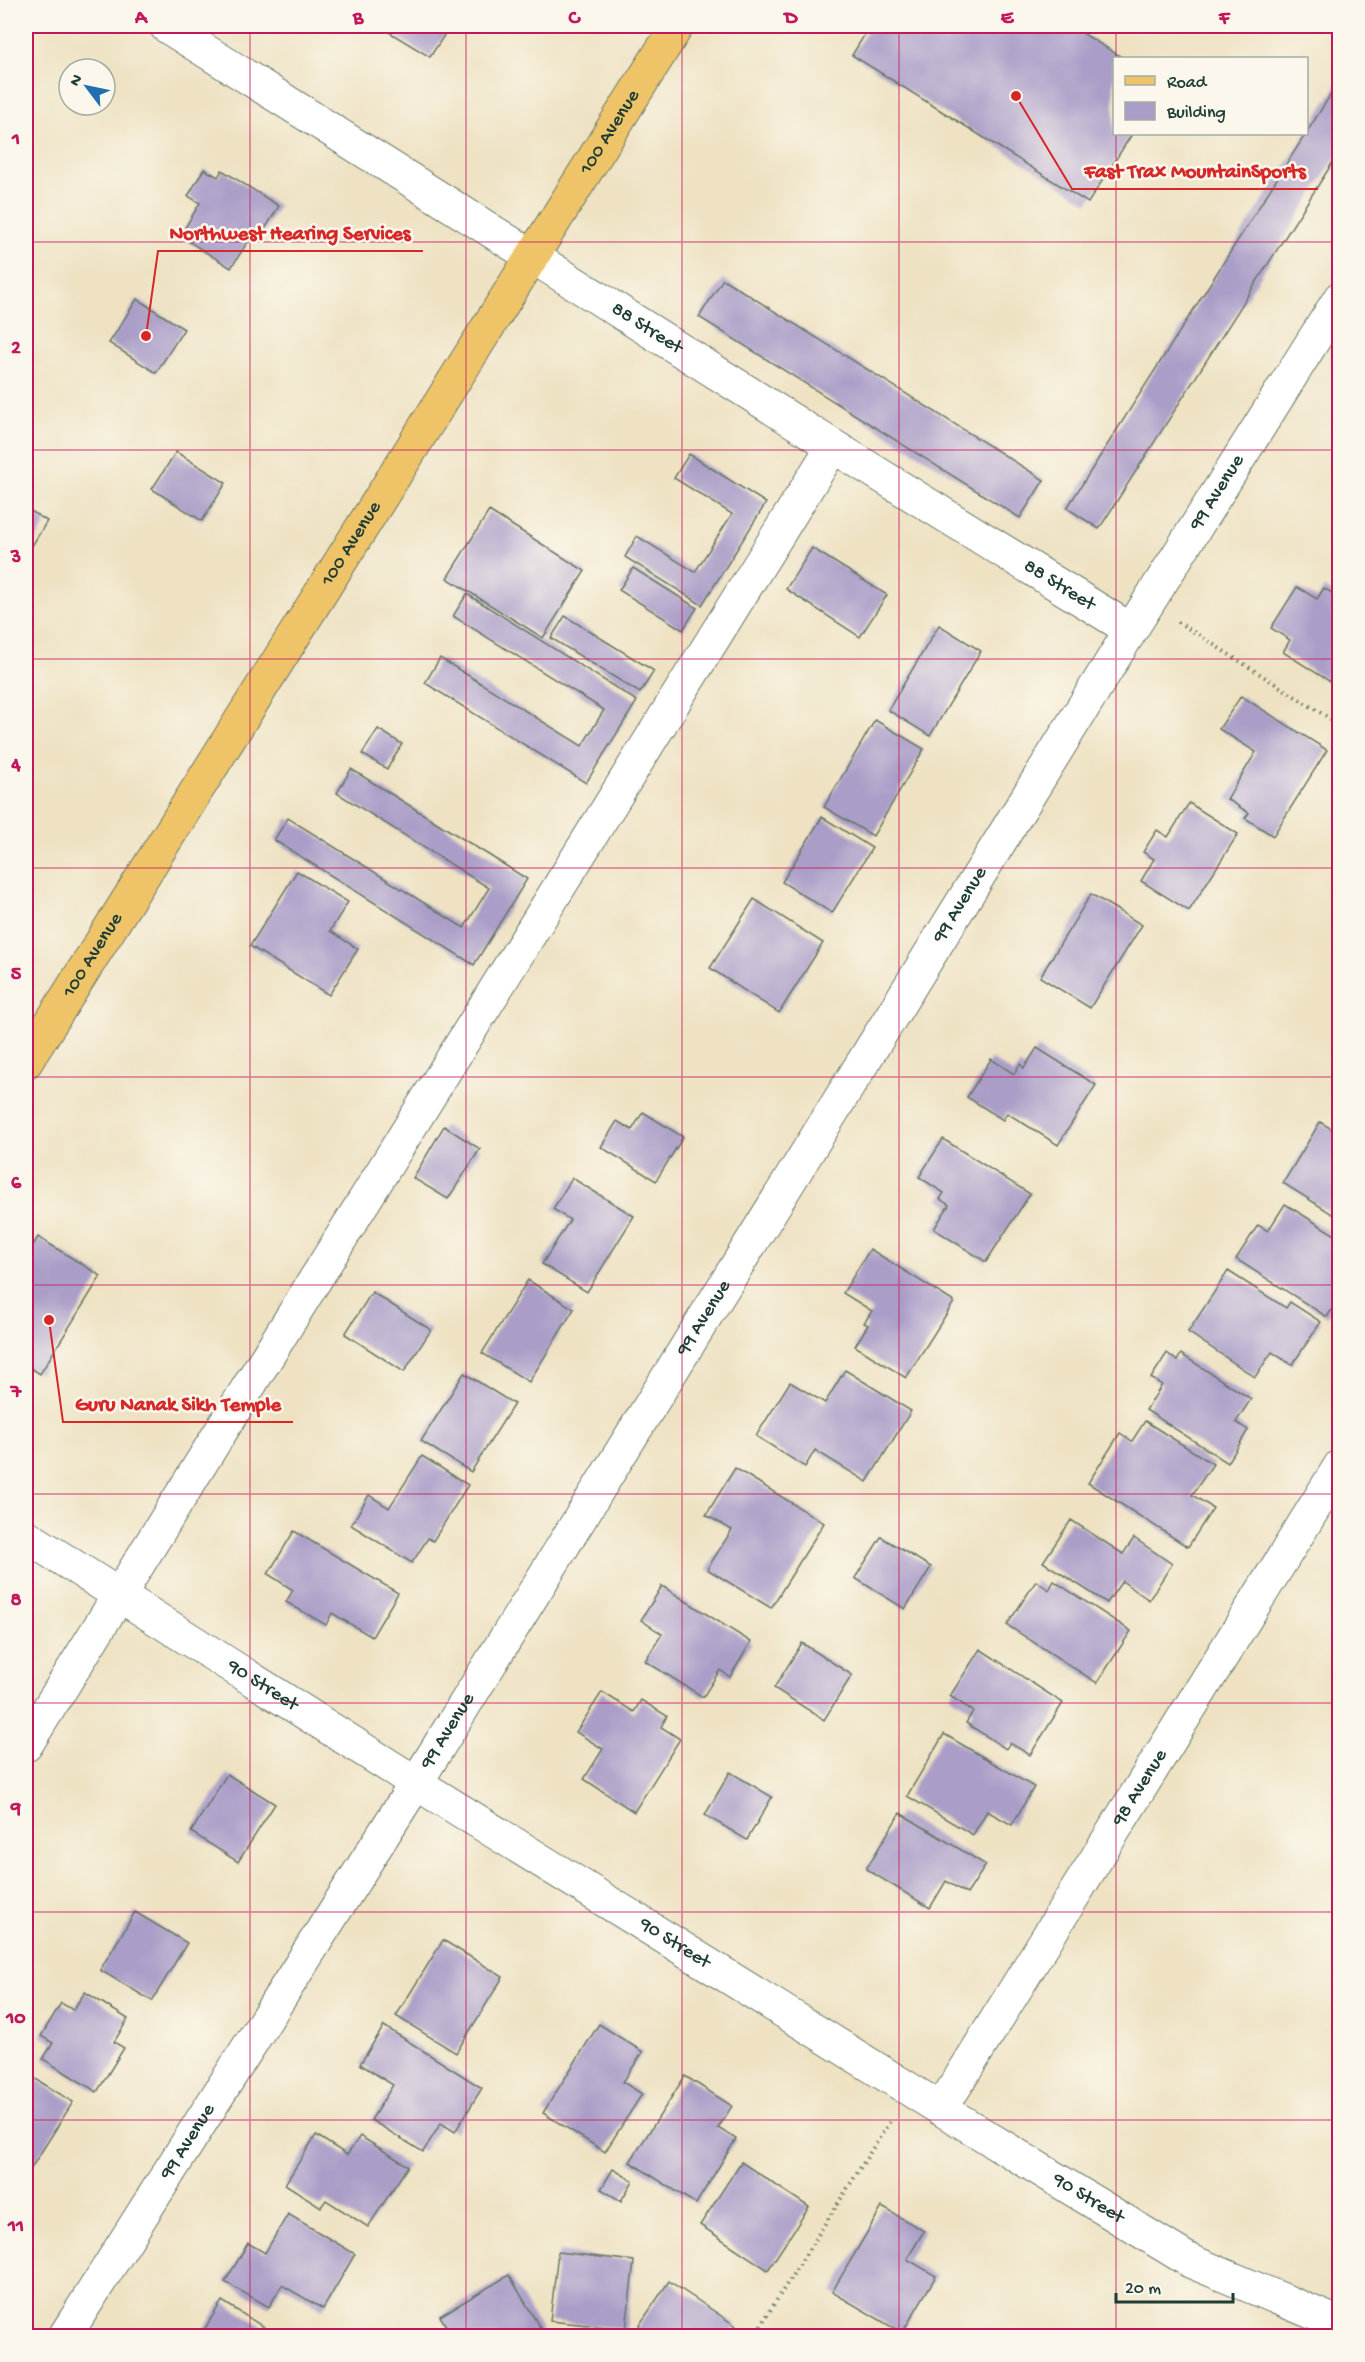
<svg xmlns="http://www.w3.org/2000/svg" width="1365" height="2362" viewBox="0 0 1365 2362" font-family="'Gochi Hand',sans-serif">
  <rect width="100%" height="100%" fill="#fbf7ec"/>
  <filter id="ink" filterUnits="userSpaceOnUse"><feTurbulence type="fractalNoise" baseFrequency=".0167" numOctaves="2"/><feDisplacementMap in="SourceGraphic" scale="12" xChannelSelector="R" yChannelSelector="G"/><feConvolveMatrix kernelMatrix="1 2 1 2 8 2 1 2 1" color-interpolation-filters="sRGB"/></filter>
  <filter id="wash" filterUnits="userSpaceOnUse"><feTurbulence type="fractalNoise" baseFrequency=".008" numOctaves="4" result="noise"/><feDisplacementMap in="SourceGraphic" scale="24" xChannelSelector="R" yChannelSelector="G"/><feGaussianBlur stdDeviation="1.35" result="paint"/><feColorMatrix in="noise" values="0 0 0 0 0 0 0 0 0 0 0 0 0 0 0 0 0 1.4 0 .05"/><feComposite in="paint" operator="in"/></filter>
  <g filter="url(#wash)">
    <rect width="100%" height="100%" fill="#eee2c3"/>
    <g id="blocks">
      <g fill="#aa9ec8">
        <path d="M379,26h71l-20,31z"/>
        <path d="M870,26h201l52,32h-9v76h18l-44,69 -236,-148z"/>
        <path d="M1340,80v71l-241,378 -32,-21z"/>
        <path d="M204,169l14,8 4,-7 57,36 -20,33 -7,-4 -21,33 -51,-32 20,-33 -12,-7z"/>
        <path d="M723,279l321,201 -24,38 -321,-201z"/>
        <path d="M137,299l47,30 -28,44 -47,-30z"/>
        <path d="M176,452l50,31 -24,38 -50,-32z"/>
        <path d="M689,454l77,49 -64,102 -77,-48 12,-21 58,36 37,-58 -58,-36z"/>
        <path d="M26,508l21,13 -21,35z"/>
        <path d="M489,511l96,60 -42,67 -96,-60z"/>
        <path d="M812,548l75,47 -27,42 -74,-48z"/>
        <path d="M633,568l64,40 -14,22 -64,-40z"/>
        <path d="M1297,587l20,12 7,-11 16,10v90l-57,-36 7,-12 -19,-12z"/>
        <path d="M467,594l170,107 -51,82 -161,-100 15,-25 142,88 22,-36 -151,-94z"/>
        <path d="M565,616l89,55 -14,22 -89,-55z"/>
        <path d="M939,625l42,26 -51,85 -42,-26z"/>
        <path d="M1241,696l86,54 -54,86 -28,-18 4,-5 -22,-14 29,-47 -37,-23z"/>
        <path d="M875,720l49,29 -51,87 -49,-29z"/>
        <path d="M378,729l24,15 -15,25 -25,-15z"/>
        <path d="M351,769l176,110 -53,86 -200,-125 14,-22 176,110 25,-40 -152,-95z"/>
        <path d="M1189,803l49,31 -49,77 -48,-30 13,-22 -11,-7 14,-22 11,7z"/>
        <path d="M822,817l50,31 -40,65 -50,-31z"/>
        <path d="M297,871l51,31 -18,29 28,18 -29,46 -79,-49z"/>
        <path d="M1091,894l51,31 -52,83 -50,-31z"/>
        <path d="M754,899l69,44 -44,70 -69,-45z"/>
        <path d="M1037,1048l59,37 -38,60 -51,-32 -4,7 -36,-23 24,-38 23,15 6,-10 4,4z"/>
        <path d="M643,1112l40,25 -27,44 -55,-34 16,-26 15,9z"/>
        <path d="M1320,1122l20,12v85l-57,-36z"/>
        <path d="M444,1126l36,23 -32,50 -35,-21z"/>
        <path d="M943,1139l87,55 -44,68 -52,-33 15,-24 -9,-6 4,-6 -25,-16z"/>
        <path d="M572,1178l62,38 -47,76 -45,-28 28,-44 -17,-11z"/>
        <path d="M1285,1204l55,34v59l-13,20 -91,-58 22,-34 10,6z"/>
        <path d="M38,1237l63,39 -61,98 -14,-9v-108z"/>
        <path d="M870,1249l84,53 -48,76 -51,-32 13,-21 -4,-2 8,-12 -29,-18z"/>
        <path d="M1228,1271l58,37 4,-6 31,20 -29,43 -20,-13 -17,25 -67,-45z"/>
        <path d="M528,1280l46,29 -45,73 -47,-29z"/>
        <path d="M372,1292l59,38 -27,42 -59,-38z"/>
        <path d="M1167,1353l10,8 4,-7 70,45 -15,23 12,8 -20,33 -82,-53 16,-25 -11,-7z"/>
        <path d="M845,1370l66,41 -44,71 -52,-32 -10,17 -49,-31 34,-54 35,21z"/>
        <path d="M464,1373l50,31 -43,68 -50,-31z"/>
        <path d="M1145,1421l68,43 -21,31 21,13 -25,39 -100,-64 32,-50 12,8z"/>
        <path d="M422,1456l46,29 -35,56 -5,-3 -16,25 -61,-38 18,-30 20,13z"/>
        <path d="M735,1468l89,55 -53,85 -64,-39 25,-39 -26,-15z"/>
        <path d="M1071,1520l52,34 11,-16 38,26 -23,36 -27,-19 -15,22 -64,-41z"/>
        <path d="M294,1531l104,62 -26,44 -40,-24 -6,12 -40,-23 7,-12 -25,-16z"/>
        <path d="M881,1537l50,30 -26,42 -50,-31z"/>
        <path d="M1036,1581l13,9 5,-9 77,50 -34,52 -90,-58z"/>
        <path d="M662,1586l89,56 -21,35 -10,-7 -17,27 -58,-36 17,-27 -21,-14z"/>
        <path d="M802,1643l50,32 -28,45 -50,-32z"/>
        <path d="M980,1649l83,54 -33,52 -20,-12 -4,6 -40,-26 7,-12 -23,-15z"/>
        <path d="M602,1692l32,20 7,-12 26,16 -6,11 19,12 -46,73 -50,-33 19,-30 -27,-17z"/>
        <path d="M944,1734l90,53 -22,38 -25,-14 -14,24 -66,-39z"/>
        <path d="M730,1772l42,25 -25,43 -42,-25z"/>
        <path d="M227,1774l48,30 -37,58 -47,-30z"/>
        <path d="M900,1813l86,52 -19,29 -21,-13 -16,27 -64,-39z"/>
        <path d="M135,1912l52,31 -35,58 -52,-31z"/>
        <path d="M443,1940l60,37 -47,76 -60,-37z"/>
        <path d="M85,1992l43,27 -14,23 10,6 -27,44 -54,-33 10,-16 -12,-7 20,-33 12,7z"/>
        <path d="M599,2024l44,28 -20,30 19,12 -37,58 -62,-39z"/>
        <path d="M384,2026l98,62 -27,44 -14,-9 -18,29 -52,-32 22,-35 -33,-21z"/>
        <path d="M26,2073l47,29 -43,68 -4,-3z"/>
        <path d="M685,2076l47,30 -14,22 18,11 -40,65 -66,-42z"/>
        <path d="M316,2135l31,20 13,-19 48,30 -40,61 -42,-27 -5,7 -36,-23z"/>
        <path d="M741,2162l68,45 -41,63 -68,-45z"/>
        <path d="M613,2169l20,12 -12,20 -20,-12z"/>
        <path d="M882,2207l42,24 -17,28 29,17 -34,57 -70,-41z"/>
        <path d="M288,2214l67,40 -32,55 -41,-24 -13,22 -44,-25 23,-39 17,10z"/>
        <path d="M558,2252l76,9 -8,68 -76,-8z"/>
        <path d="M509,2275l33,56 -10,5h-80l-12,-20z"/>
        <path d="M669,2281l67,45 -6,10h-98z"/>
        <path d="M222,2301l56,35h-78z"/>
      </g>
    </g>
  </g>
  <g filter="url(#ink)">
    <use href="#blocks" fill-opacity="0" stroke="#677766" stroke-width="1.5"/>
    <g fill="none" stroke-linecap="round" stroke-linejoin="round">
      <g stroke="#677766" stroke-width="35">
        <g id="minor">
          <path id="s1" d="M166,26l667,420 298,184"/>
          <path id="s2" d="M26,1536l390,247 525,326 249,152 150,63"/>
          <path d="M26,1745l807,-1299"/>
          <path id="s3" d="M941,2109l399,-643"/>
          <path id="s4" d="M65,2336l351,-553 715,-1153 209,-332"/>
        </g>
      </g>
      <g stroke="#677766" stroke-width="35">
        <g id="major">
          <path id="s5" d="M26,1062l651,-1036"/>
        </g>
      </g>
      <g stroke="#677766" stroke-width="4" stroke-dasharray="1.5 4.5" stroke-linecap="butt">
        <path d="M1178,622l162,103"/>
        <path d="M754,2336l136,-215"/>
      </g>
      <use href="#minor" stroke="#fff" stroke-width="33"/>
      <use href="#major" stroke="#efc469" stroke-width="33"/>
    </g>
  </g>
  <path fill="none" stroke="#c2185b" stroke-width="1.5" stroke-opacity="0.55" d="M250,26v2310M466,26v2310M682,26v2310M899,26v2310M1116,26v32M1116,134v2202M26,242h1314M26,450h1314M26,659h1314M26,868h1314M26,1077h1314M26,1285h1314M26,1494h1314M26,1703h1314M26,1912h1314M26,2120h1314"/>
  <g text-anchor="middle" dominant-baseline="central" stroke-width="5" stroke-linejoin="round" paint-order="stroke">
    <g font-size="20" fill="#1f3d34" stroke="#fbf7ec">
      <text stroke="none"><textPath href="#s5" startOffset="1098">100 Avenue</textPath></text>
      <text stroke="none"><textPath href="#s1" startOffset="568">88 Street</textPath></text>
      <text stroke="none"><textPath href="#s4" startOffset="2174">99 Avenue</textPath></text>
      <text stroke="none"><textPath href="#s5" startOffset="612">100 Avenue</textPath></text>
      <text stroke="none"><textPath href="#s1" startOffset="1054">88 Street</textPath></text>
      <text stroke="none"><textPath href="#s4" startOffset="1688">99 Avenue</textPath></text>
      <text stroke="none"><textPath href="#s5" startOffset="126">100 Avenue</textPath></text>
      <text stroke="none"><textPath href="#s4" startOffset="1202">99 Avenue</textPath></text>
      <text stroke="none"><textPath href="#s2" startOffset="280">90 Street</textPath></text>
      <text stroke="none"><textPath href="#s4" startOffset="716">99 Avenue</textPath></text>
      <text stroke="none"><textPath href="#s3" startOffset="378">98 Avenue</textPath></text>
      <text stroke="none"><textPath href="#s2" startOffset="766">90 Street</textPath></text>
      <text stroke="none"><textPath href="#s4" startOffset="230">99 Avenue</textPath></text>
      <text stroke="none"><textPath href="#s2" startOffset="1252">90 Street</textPath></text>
    </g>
  </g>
  <path fill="none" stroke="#d62828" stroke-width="2" d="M1016 96L1072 189H1318M146 336L158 251H423M49 1320L63 1422H293"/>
  <g fill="#d62828" stroke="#fbf7ec" stroke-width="2">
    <circle cx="1016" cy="96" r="6"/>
    <circle cx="146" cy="336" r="6"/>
    <circle cx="49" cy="1320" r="6"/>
  </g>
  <g font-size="21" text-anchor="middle" font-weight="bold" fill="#d62828" stroke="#fbf7ec" stroke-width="5" stroke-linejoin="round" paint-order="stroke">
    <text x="1195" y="177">Fast Trax MountainSports</text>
    <text x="290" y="239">Northwest Hearing Services</text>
    <text x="178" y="1410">Guru Nanak Sikh Temple</text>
  </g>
  <rect width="1365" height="2362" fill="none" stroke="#fbf7ec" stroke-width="66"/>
  <rect x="1113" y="57" width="195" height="78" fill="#fbf7ec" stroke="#a3ada2" stroke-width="1.5"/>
  <rect x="1125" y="76" width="30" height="9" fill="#efc469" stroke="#a3ada2" stroke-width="1.5"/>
  <text x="1167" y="87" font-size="18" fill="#1f3d34">Road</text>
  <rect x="1125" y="102" width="30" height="18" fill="#aa9ec8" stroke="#a3ada2" stroke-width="1.5"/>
  <text x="1167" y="117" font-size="18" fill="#1f3d34">Building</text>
  <g transform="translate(87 87) rotate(302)"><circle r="28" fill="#fbf7ec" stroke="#a3ada2" stroke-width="1.5"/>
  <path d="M0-4.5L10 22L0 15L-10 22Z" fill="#1f6fb2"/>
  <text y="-9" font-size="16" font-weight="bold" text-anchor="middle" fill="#1f3d34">N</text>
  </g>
  <path d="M1116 2293v9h117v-9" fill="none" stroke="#1f3d34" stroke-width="3"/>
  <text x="1125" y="2293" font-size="18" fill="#1f3d34" stroke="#fbf7ec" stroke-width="4.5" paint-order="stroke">20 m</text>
  <rect x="33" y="33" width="1299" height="2296" fill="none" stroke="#c2185b" stroke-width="2"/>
  <g font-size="20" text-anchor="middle" font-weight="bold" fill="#c2185b">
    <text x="141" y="23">A</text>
    <text x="358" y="23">B</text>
    <text x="574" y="23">C</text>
    <text x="791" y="23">D</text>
    <text x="1007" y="23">E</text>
    <text x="1224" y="23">F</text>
    <text x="16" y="144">1</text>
    <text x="16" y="353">2</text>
    <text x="16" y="562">3</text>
    <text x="16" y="770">4</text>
    <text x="16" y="979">5</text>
    <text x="16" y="1188">6</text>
    <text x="16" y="1397">7</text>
    <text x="16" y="1605">8</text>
    <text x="16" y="1814">9</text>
    <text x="16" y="2023">10</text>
    <text x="16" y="2231">11</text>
  </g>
</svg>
